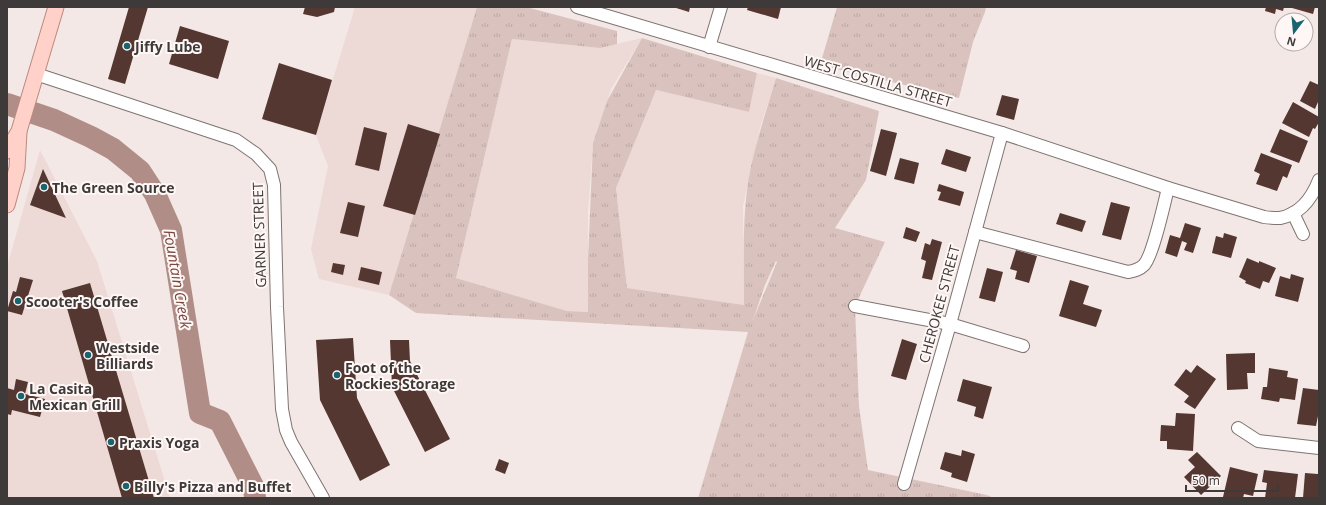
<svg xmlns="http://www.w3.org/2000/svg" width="1326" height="505" viewBox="0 0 1326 505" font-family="'Open Sans',sans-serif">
  <defs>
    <pattern id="grass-tufts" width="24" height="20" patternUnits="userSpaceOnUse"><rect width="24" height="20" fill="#dac3bf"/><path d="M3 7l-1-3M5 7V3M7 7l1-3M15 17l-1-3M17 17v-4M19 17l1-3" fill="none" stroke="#bca8a5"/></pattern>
  </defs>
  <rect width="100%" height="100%" fill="#f4e8e6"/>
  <g fill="#edd9d6">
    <path d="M355,7h122l-88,288 -70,-16 -8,-30 17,-83 -12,-31z"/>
    <path d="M642,38l-31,51 -18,54 -5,69v100l-21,-1 -111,-33 56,-239 88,9z"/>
    <path d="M757,73l19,5 -16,50 -17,78 1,99 -117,-17 -11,-100 7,-27 33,-71 93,22z"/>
    <path d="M40,150l57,111 73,237h-163v-231z"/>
  </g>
  <g fill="url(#grass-tufts)" fill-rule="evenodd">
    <path d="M477,7h49l91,24v13l-17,4 -88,-9 -56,239 111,33 21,1v-53l5,-116 14,-42 35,-63 115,35 -8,39 -93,-22 -40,98 11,100 117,17c0,-41 -2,-82 4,-123 6,-35 18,-70 28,-104l103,33 -13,69 -31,48 50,14 -30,64 4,100 9,64 119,25 7,3h-296l50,-166 -332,-19 -27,-18zM776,261l1,1 -24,58 12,-35z"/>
    <path d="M837,7h149l-1,5 -12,30 -14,56 -139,-33z"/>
  </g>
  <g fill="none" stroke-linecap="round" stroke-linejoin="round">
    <path stroke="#b08e87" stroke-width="22" d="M7,104l47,16 37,17 22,12 27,22 15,23 16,36 29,183 20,8 34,67 1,10"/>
  </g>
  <g fill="#543731">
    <path d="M129,7h19l-23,77 -17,-5z"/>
    <path d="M305,7h30l-1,5 -17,5 -14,-3z"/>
    <path d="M673,7h17l-1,5z"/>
    <path d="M748,7h33l-3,12 -31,-9z"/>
    <path d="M1266,7h18l-1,4 -7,-2 -1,5 -10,-3z"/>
    <path d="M1292,7h23l-2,7 -21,-6z"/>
    <path d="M180,26l49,15 -11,38 -49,-15z"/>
    <path d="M279,63l53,17 -16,55 -54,-16z"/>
    <path d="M1310,81l9,4v18l-1,-1 -3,7 -15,-8z"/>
    <path d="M1002,95l17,4 -5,21 -18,-5z"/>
    <path d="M1293,102l26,15v5l-4,7 -2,-1 -4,9 -27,-14z"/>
    <path d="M408,124l32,10 -25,81 -32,-9z"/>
    <path d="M364,127l23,6 -8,38 -24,-6z"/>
    <path d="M881,129l16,4 -11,43 -16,-5z"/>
    <path d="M1280,129l28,12 -9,22 -29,-11z"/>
    <path d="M946,149l25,8 -5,15 -25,-8z"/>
    <path d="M1261,153l31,12 -5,13 -4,-2 -6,15 -21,-7 4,-10 -6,-3z"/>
    <path d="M900,158l19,5 -5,21 -20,-5z"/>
    <path d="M43,169l23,49 -36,-13z"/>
    <path d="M939,184l25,8 -4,14 -22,-6 3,-8 -4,-1z"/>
    <path d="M348,202l17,4 -7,31 -18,-4z"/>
    <path d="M1111,202l19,5 -9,33 -19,-5z"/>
    <path d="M1060,213l26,8 -4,11 -26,-8z"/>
    <path d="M1185,223l16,5 -8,25 -9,-3 3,-7 -5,-2 -5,16 -12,-4 5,-18 10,3z"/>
    <path d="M906,227l14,5 -4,10 -13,-4z"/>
    <path d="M1224,233l13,4 -6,21 -19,-5 4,-17 7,2z"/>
    <path d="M932,239l10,3 -10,38 -10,-2 4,-17 -5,-2 4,-16 5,2z"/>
    <path d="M1016,250l21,6 -8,27 -14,-4 2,-8 -7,-2z"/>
    <path d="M1247,258l12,5v-2l17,7 -7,15 -6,-2 -3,8 -15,-6 1,-2 -7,-4z"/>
    <path d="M333,263l12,2 -2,10 -12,-3z"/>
    <path d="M361,267l21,5 -3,13 -21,-5z"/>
    <path d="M987,268l16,4 -8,30 -16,-4z"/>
    <path d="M1291,274l13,4 -6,24 -23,-6 5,-20 10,3z"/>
    <path d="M20,277l13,3 -11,35 -15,-4 6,-20 3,1z"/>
    <path d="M1070,280l19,6 -6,18 19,6 -6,17 -37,-11z"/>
    <path d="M90,283l64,215h-32l-60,-207z"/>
    <path d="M353,338l4,60 33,67 -30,16 -40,-81 -4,-60z"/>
    <path d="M902,339l15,5 -11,36 -15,-4z"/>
    <path d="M390,340h19l1,21 40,78 -25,13 -33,-65z"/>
    <path d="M1255,353v20h-8l1,16 -21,1 -1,-36z"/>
    <path d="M1197,365l19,14 -21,30 -11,-7 5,-6 -15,-11 12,-16 5,4z"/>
    <path d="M1269,368l19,3 -1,6 11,2 -3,21 -15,-2 -1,4 -18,-3 2,-12h4z"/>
    <path d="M16,379l12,3 -3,12 20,5 -5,18 -28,-7 -1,5 -4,-1v-26l7,2z"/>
    <path d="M963,379l29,8 -9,32 -9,-3 2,-9 -19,-6z"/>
    <path d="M1303,388l16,2v21l-3,15 -19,-2z"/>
    <path d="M1176,413l19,1 -2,37 -26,-2v-8h-7l1,-16 14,1z"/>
    <path d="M962,450l13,4 -8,28 -16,-5 1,-4 -12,-4 5,-17 16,4z"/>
    <path d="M1197,452l24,24 -20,19 -17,-18 11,-10 -7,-7z"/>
    <path d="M499,459l10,4 -4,11 -10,-4z"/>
    <path d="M1230,467l28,7 -5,22 -9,-2 -1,4h-14l-6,-1z"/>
    <path d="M1264,470l34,4 -3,24h-30l2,-15 -5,-1z"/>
    <path d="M1305,473l13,1 1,24h-16z"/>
  </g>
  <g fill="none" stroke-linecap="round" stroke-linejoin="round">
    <g stroke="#7e7472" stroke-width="14">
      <g id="minor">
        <path d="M577,7l425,126 166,55 96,29c5,1 11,1 16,1 21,-4 32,-20 39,-38"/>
        <path d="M709,47l12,-40"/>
        <path d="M36,74l200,66 20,14 14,15 4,16 3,122 5,102 4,21 5,12 32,56"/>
        <path d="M1293,213l10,21"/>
        <path d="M975,232l153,40c6,-1 11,-2 16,-7 9,-10 20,-61 24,-77"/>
        <path d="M855,306l95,18 73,22"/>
        <path d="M1238,428l20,13 61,7"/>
        <path d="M904,484l46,-160 52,-191"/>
      </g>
    </g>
    <g stroke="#bb897f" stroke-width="17">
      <g id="major">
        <path d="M7,151l12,-20 37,-124"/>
        <path d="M7,205l10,-37 2,-36"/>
      </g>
    </g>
    <use href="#minor" stroke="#fff" stroke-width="12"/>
    <use href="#major" stroke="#ffd1c9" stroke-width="15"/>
  </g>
  <g fill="#1a6470" stroke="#fef7f6" stroke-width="1.5">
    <circle cx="127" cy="46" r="4"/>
    <circle cx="44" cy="187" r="4"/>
    <circle cx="18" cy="301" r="4"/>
    <circle cx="88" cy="355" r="4"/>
    <circle cx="337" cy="375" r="4"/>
    <circle cx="21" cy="396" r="4"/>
    <circle cx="111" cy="442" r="4"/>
    <circle cx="126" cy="486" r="4"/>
  </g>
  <g text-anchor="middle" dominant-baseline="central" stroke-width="4" stroke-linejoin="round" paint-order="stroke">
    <g font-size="14" font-weight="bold" fill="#3e3a39" stroke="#fef7f6" text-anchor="start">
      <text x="135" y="46">Jiffy Lube</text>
      <text x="52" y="187">The Green Source</text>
      <text x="26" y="301">Scooter's Coffee</text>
      <text x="96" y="347">Westside<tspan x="96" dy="16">Billiards</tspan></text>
      <text x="345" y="367">Foot of the<tspan x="345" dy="16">Rockies Storage</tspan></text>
      <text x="29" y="388">La Casita<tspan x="29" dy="16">Mexican Grill</tspan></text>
      <text x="119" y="442">Praxis Yoga</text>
      <text x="134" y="486">Billy's Pizza and Buffet</text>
    </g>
    <g font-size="14" fill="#3e3a39" stroke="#fef7f6">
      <text transform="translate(878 81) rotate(16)">WEST COSTILLA STREET</text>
      <text transform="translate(259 235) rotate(-92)">GARNER STREET</text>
      <text transform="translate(939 304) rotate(-75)">CHEROKEE STREET</text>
    </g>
    <g font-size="15" font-style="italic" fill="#7a463d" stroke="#fef7f6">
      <text transform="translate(178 279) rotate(80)">Fountain Creek</text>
    </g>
  </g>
  <rect width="1326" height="505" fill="none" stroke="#3e3a39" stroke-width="16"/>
  <g transform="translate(1294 32) rotate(196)"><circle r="19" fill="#fef7f6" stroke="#b1abaa"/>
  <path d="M0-3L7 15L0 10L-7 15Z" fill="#1a6470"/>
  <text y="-6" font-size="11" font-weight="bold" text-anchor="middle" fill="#3e3a39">N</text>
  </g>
  <path d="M1186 485v6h92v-6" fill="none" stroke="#3e3a39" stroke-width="2"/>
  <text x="1192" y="485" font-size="12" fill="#3e3a39" stroke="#fef7f6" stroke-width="3" paint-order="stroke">50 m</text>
</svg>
